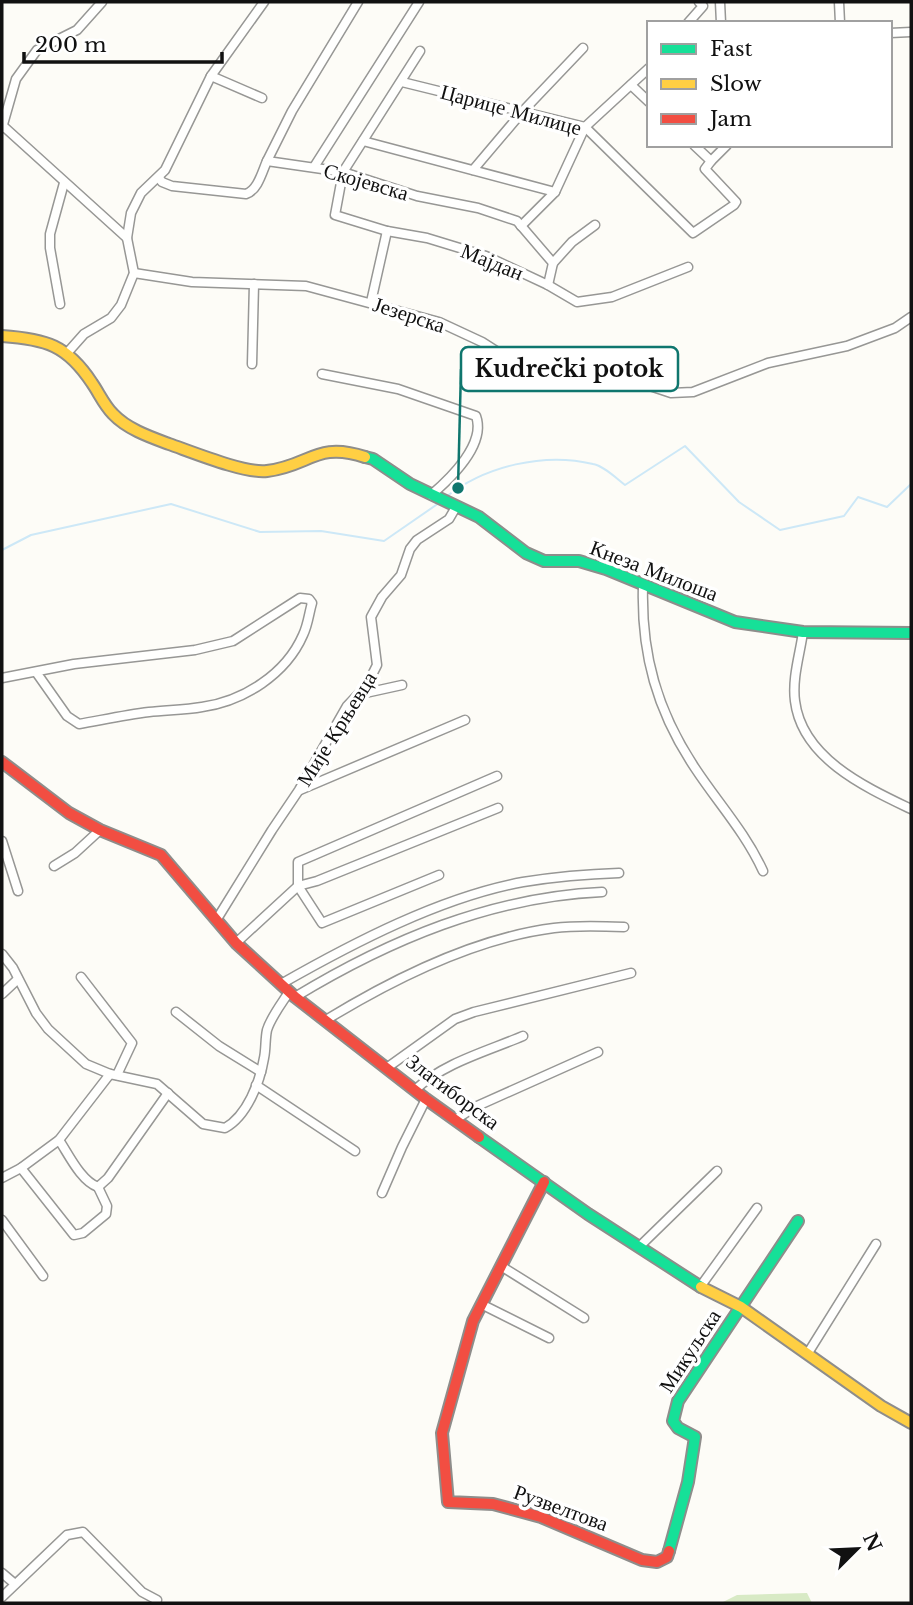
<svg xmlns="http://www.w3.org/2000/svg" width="913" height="1605" viewBox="0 0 913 1605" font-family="'Libre Baskerville',serif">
  <rect width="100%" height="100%" fill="#fdfcf7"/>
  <path fill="#d8eac5" d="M807,1593l5,10h-91l16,-8z"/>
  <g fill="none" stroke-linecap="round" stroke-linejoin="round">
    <g stroke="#cde8f7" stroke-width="2">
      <path d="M446,497c39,-31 98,-45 147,-33 11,2 23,14 32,21l60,-39 54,56 41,28 64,-14 14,-19 29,10 24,-23"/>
      <path d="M2,550l29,-15 140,-31 89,28 61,-1 63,10 55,-38"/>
    </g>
    <g stroke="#979795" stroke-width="11">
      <g id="street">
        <path d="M720,2l1,21"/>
        <path d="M839,2l1,21"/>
        <path d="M688,23l15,-17 -4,-4"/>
        <path d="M890,33l21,-1"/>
        <path d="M420,51l-77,121 -8,43 52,16 40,7 59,18 62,29 29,17 35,-5 76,-30"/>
        <path d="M211,76l51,22"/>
        <path d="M402,82l183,45 108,106 41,-28 2,-3 -31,-33 6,-8"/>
        <path d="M631,85l18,17"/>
        <path d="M2,125l125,113"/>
        <path d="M2,128l14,-49 21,-29 40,-20 25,-28"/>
        <path d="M363,141l192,51"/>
        <path d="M694,145l17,16 16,-16"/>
        <path d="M267,161l25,-50 66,-109"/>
        <path d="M314,167l105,-165"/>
        <path d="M473,170l50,-59 60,-63"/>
        <path d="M159,178l3,4 10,4 74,8c12,-4 16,-22 21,-33l76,11 74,24 61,12 39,13 36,42 -5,22"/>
        <path d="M521,226l34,-34 30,-65 64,-59"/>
        <path d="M553,263l19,-21 23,-17"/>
        <path d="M134,273l58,9 114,4 133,36 43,20 38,24 20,7 89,6 42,14 22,-1 75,-29 79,-17 48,-18 16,-11"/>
        <path d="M371,302l16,-71"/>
        <path d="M60,304l-10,-56v-14l14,-51"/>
        <path d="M68,352l16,-18 27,-16 10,-13 13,-32 -7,-35 4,-25 10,-20 24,-23 46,-94 53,-74"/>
        <path d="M252,364l2,-80"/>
        <path d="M322,374l76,15 78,27c10,28 -25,62 -45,79"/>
        <path d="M643,586c-2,68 14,125 52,182 23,35 50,64 68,103"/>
        <path d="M803,632c-3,22 -11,46 -8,69 7,57 70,86 116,108"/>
        <path d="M2,678l72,-14 121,-14 38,-9 67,-43 9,1 3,4c-3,10 -4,22 -9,32 -17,39 -59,66 -101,72 -17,3 -36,3 -53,5 -24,3 -47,8 -70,12l-12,-8 -31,-44"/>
        <path d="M361,694l41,-9"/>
        <path d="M300,790l165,-70"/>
        <path d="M2,841l16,50"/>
        <path d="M54,866l21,-13 25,-23"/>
        <path d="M439,875l-117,48 -24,-37v-24l199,-86"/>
        <path d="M217,919l55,-89 27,-40 48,-84 20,-21 10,-20 -6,-48 11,-20 19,-22 9,-26 7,-9 32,-21 7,-12"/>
        <path d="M236,943l62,-57 19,-5 181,-73"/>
        <path d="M2,954l11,14 23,45 12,16 38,35 24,10 47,10 46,40 22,4c22,-12 35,-46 39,-70 2,-9 1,-19 3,-28 4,-13 15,-27 22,-38"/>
        <path d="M81,977l51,66 -15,32"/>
        <path d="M281,984c72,-41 160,-87 242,-102 31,-5 64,-8 96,-9"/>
        <path d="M2,994l16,-15"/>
        <path d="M295,997c94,-57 196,-100 307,-105"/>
        <path d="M176,1012l43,34 42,26"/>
        <path d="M326,1020c67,-41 149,-82 228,-92 23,-3 47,-2 70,-1"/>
        <path d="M388,1067l67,-48 19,-7 157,-39"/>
        <path d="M256,1085l99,66"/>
        <path d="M415,1090c28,-27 73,-39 108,-54"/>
        <path d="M455,1120l20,-13 123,-55"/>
        <path d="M59,1140c10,15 22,41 39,47"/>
        <path d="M21,1168l53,67 9,-2 23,-19 1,-8 -9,-19"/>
        <path d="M2,1178l19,-10 38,-28 51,-66"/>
        <path d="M98,1187l10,-9 60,-85"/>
        <path d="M382,1193l20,-46 24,-48"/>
        <path d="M2,1220l41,56"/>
        <path d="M640,1246l77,-75"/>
        <path d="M501,1266l83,52"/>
        <path d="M700,1287l57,-79"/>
        <path d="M481,1304l68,34"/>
        <path d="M808,1353l68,-109"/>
        <path d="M2,1573l13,11"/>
        <path d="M2,1597l65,-62 16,-3 59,60 15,8"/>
      </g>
    </g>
    <g stroke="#8e8d8b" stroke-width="14">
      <g id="fast">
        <path d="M365,457l8,2 37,25 69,33 47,36 18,8h35l27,8 129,53 68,10 108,1"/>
        <path d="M479,1137l109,77 113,73"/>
        <path d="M669,1551l19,-69 7,-45 -17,-9 -5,-7 5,-20 120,-180"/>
      </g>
    </g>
    <g stroke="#8e8d8b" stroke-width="14">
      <g id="slow">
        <path d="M2,336c44,3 65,9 90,47 7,10 12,22 21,31 14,15 37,23 56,30 23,8 77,30 98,27 43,-5 49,-30 98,-14"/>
        <path d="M701,1287l40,20 140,99 30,17"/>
      </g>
    </g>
    <g stroke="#8e8d8b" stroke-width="14">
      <g id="jam">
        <path d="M2,762l67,51 31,17 61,25 75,88 59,54 131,102 53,38"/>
        <path d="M544,1182l-71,139 -31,112 6,69 45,2 48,13 101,43 15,2 10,-5 2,-6"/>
      </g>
    </g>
    <use href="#street" stroke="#fffffe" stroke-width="8"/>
    <use href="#fast" stroke="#16e098" stroke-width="10"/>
    <use href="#slow" stroke="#ffcf43" stroke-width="10"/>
    <use href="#jam" stroke="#f24e42" stroke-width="10"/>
  </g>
  <g text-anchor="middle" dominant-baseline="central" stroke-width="7" stroke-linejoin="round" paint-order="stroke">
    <g font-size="21" fill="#111" stroke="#fff">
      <text transform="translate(511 110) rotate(15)">Царице Милице</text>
      <text transform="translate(366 182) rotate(16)">Скојевска</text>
      <text transform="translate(492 262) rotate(22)">Мајдан</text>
      <text transform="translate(409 315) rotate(18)">Језерска</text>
      <text transform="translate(654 571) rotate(21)">Кнеза Милоша</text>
      <text transform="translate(337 729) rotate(-58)">Мије Крњевца</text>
      <text transform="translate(453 1092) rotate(37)">Златиборска</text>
      <text transform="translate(690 1351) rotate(-57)">Микуљска</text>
      <text transform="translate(561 1508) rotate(20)">Рузвелтова</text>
    </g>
  </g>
  <path fill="none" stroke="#0f766e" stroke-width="2.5" d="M458 488L461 369"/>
  <circle fill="#0f766e" stroke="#fff" stroke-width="2.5" cx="458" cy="488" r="7"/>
  <rect fill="#fff" stroke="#0f766e" stroke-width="2.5" x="461" y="347" width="217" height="44" rx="7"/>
  <g font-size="23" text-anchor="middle" font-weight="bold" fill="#111">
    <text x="569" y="377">Kudrečki potok</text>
  </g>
  <rect width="913" height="1605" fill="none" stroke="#111111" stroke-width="7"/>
  <rect x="647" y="21" width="245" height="126" fill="#ffffff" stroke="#a0a0a0" stroke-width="2"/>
  <rect x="661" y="44" width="35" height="10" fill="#16e098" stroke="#a0a0a0" stroke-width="2"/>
  <text x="710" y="56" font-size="21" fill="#111111">Fast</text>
  <rect x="661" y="79" width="35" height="10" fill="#ffcf43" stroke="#a0a0a0" stroke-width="2"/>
  <text x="710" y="91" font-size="21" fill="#111111">Slow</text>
  <rect x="661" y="114" width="35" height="10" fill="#f24e42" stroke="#a0a0a0" stroke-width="2"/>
  <text x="710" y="126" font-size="21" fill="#111111">Jam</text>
  <g transform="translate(857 1549) rotate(66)" stroke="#ffffff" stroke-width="5" paint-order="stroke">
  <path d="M0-5L12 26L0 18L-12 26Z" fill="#111111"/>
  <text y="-10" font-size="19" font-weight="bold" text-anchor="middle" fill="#111111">N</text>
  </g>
  <path d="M24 52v10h198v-10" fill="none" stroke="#111111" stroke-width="3.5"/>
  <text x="35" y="52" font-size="21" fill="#111111" stroke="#ffffff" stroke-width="5" paint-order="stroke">200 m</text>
</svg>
